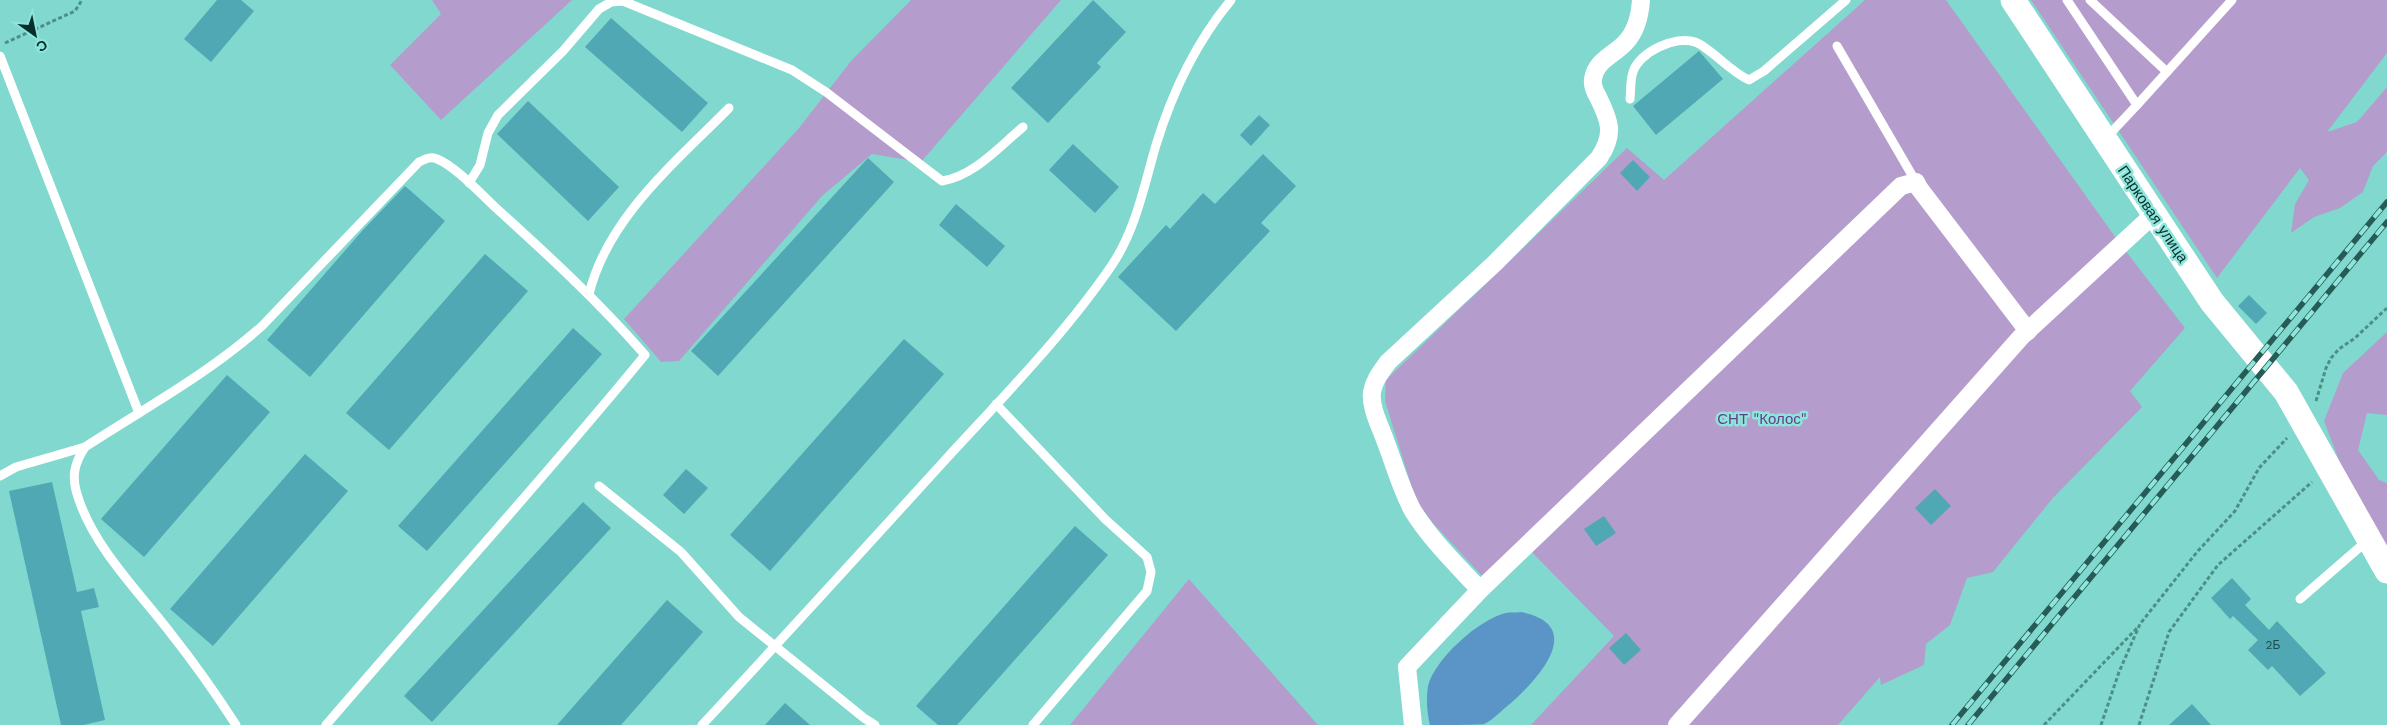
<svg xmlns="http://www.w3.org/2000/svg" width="2387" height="725" viewBox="0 0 2387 725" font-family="'Work Sans',sans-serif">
  <rect width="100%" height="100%" fill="#81d8ce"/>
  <g fill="#b49dcc">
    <path d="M432,0h140l-131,120 -51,-55 51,-51z"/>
    <path d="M911,0h150l-140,162 -49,-8 -50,42 -143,165 -18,1 -37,-43 175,-191 52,-67z"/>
    <path d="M1865,0h81l175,245 64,83 -55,63 12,16 -90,92 -59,73 -26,6 -17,47 -24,19 -2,21 -43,20 -1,-8 -42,48h-307l83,-89 -93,-95 -38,36 -50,-54 -17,-22 -31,-100 1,-21 241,-232 37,32z"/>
    <path d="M2031,0h356v53l-60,79 30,-10 30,-35v65l-14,14 -10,26 -23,16 -26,9 -23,16 4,-29 14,-24 -9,-12 -83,110z"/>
    <path d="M2387,332v83l-20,-2 -9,37 21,30 8,3v64l-44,-76 -19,-50 19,-48z"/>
    <path d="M1189,579l129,146h-248z"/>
  </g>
  <path fill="#5b94c6" d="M1521,612c66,13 18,66 -10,91 -8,6 -18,17 -27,21 -7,1 -43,1 -54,1 -3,-12 -4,-26 -2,-39 7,-27 51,-67 78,-73 5,-1 10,0 15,-1z"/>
  <g fill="#50a8b4">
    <path d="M217,0h24l13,11 -43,51 -27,-23z"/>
    <path d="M1093,0l33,32 -29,31 4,4 -53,56 -37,-35z"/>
    <path d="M611,18l97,85 -26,29 -97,-85z"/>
    <path d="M1699,51l24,28 -67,56 -23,-29z"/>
    <path d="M528,101l91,86 -31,34 -91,-87z"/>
    <path d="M1259,115l11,10 -19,21 -11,-11z"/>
    <path d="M1073,144l46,43 -24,26 -46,-43z"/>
    <path d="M1263,154l33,32 -35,37 9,8 -94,100 -58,-54 48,-52 4,4 33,-36 12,11z"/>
    <path d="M868,158l26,24 -176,194 -27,-25z"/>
    <path d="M1633,160l17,17 -13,14 -17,-18z"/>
    <path d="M405,186l40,35 -135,156 -43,-37 96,-110z"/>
    <path d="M956,204l49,42 -18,21 -48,-42z"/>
    <path d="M485,254l43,37 -139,159 -43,-37z"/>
    <path d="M2249,295l18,18 -11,11 -18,-18z"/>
    <path d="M573,328l29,26 -175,197 -29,-25z"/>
    <path d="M904,339l40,35 -174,197 -40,-36z"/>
    <path d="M227,375l43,37 -126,145 -43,-38z"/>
    <path d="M305,454l43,37 -135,155 -43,-37z"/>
    <path d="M686,469l22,19 -24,26 -21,-19z"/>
    <path d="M52,482l25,110 17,-4 5,19 -18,4 24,109 -22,5h-22l-52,-234z"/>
    <path d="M1935,489l16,17 -20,19 -16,-17z"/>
    <path d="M583,502l28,26 -179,194 -28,-26z"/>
    <path d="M1604,516l12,17 -20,13 -12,-17z"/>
    <path d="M1075,526l33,29 -151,170h-19l-22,-19z"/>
    <path d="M2232,578l19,21 -6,6 24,25 8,-9 49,52 -26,23 -28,-30 -4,4 -20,-20 10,-10 -25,-24 -3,3 -19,-21z"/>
    <path d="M667,600l36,32 -82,93h-64z"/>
    <path d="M1626,633l15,17 -17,15 -15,-17z"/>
    <path d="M785,703l25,22h-45z"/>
    <path d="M2192,704l19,21h-42z"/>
  </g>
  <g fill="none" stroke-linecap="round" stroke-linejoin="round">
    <g stroke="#4c8f87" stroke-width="3" stroke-dasharray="4 2.5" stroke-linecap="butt">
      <path d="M5,43l70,-32 7,-11"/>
      <path d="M2316,401l10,-33 5,-10 8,-9 16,-11 32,-30"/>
      <path d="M2044,725l94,-98"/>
      <path d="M2101,725l18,-53 21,-48 57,-72 38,-41 24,-43 28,-30"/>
      <path d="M2139,725l30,-93 49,-67 94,-83"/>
    </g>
    <g stroke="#fff" stroke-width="9">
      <path d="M2067,0l70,105 95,-105"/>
      <path d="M2090,0l77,72"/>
      <path d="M1837,46l79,136"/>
      <path d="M0,56l139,357"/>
      <path d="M1630,99c1,-8 0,-19 3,-27 6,-20 43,-37 62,-30 16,6 34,29 54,38l15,-9 82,-71"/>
      <path d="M2106,138l31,-33"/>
      <path d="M469,183l11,-18 8,-32 10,-18 65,-64 36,-42 12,-7 12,-1 169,69 34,22 116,89c32,-5 57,-34 81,-54"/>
      <path d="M589,294c19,-77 86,-131 140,-186"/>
      <path d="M996,404l109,115 42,38 4,15 -4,19 -114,134"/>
      <path d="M0,476l16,-9 69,-20"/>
      <path d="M599,486l82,66 58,65 125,101 11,7"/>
      <path d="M2300,599l68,-59"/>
      <path d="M236,725c-20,-31 -41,-61 -64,-90 -32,-42 -78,-87 -94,-138 -7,-20 -4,-33 7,-50 60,-39 123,-73 177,-121l157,-164c6,-3 12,-6 18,-3 18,7 44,35 59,49 52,47 103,94 149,147 -103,126 -213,246 -319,370"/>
      <path d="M702,725c82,-88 163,-177 244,-266 57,-62 119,-125 166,-194 24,-36 32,-79 44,-120 16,-52 40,-103 75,-145"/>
    </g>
    <g stroke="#fff" stroke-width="18">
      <path d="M1480,590c-23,-25 -49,-50 -67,-79 -12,-22 -19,-48 -28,-71 -5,-14 -15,-33 -13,-48 2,-12 9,-20 16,-30l107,-99 104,-105c16,-24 11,-37 -1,-61 -3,-5 -6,-11 -5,-18 3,-19 21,-24 32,-36 11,-11 15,-28 16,-43"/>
      <path d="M1413,725l-6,-58 73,-77 421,-404 15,-4 3,6 109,143"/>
      <path d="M1677,725l344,-388 132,-122"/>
    </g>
    <path stroke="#fff" stroke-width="25" d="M2013,0l199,302 74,90 101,179"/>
    <g stroke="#275c56" stroke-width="5.5">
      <g id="rail">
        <path d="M1952,725l435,-523"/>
        <path d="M1968,725l419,-503"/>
      </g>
    </g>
    <use href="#rail" stroke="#8ee5db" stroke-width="4" stroke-dasharray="11" stroke-linecap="butt"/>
  </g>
  <g text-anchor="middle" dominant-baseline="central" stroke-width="5" stroke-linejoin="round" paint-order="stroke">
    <g font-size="12" fill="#194d4d">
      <text x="2273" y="645">2Б</text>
    </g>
    <g font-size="15" fill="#072f2b" stroke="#8ee5db">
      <text transform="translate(2153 214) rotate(56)">Парковая улица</text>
    </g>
    <g font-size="15" fill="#663d8a" stroke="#8ee5db">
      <text x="1762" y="419">СНТ "Колос"</text>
    </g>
  </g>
  <g transform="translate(35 35) rotate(147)" stroke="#8ee5db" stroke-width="4" paint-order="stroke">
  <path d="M0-4L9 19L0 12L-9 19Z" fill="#072f2b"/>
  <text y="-8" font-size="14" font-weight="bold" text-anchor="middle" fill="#072f2b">С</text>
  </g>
</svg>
